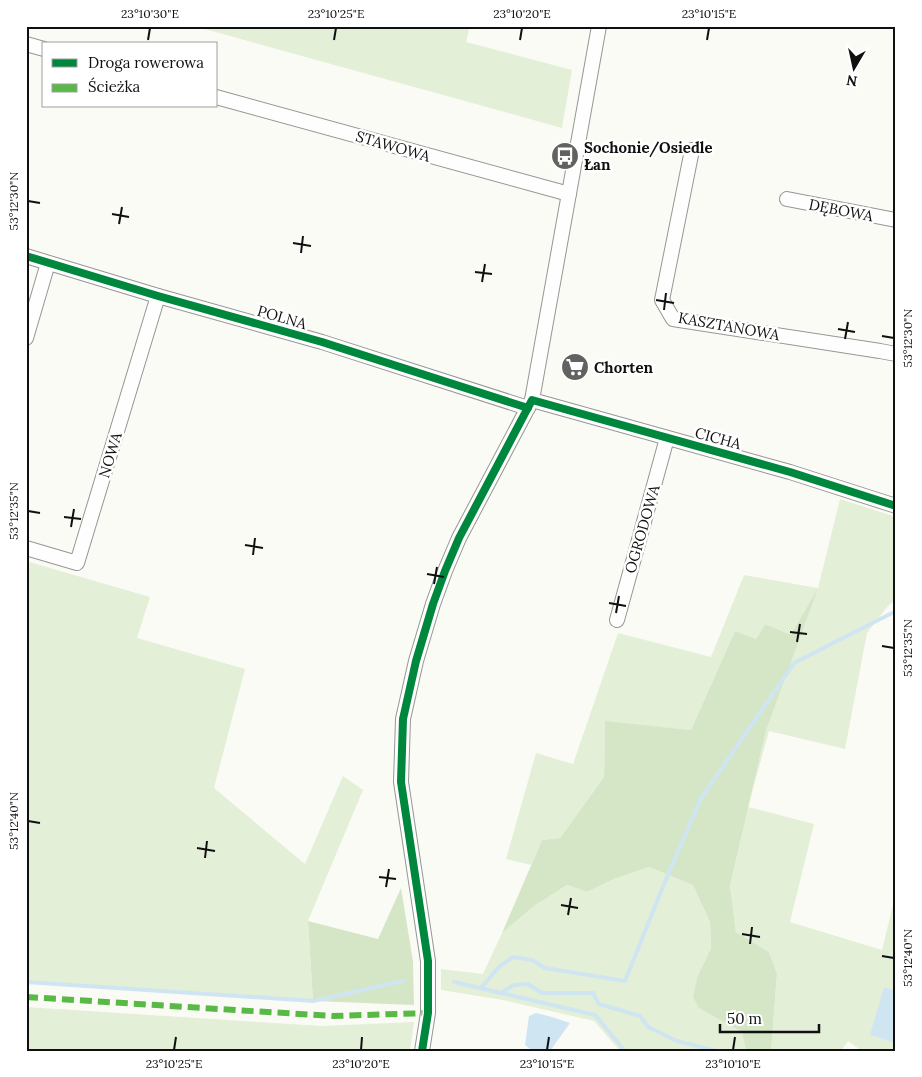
<svg xmlns="http://www.w3.org/2000/svg" width="922" height="1077" viewBox="0 0 922 1077" font-family="Lora,serif">
  <rect width="100%" height="100%" fill="#fbfbf6"/>
  <g fill="#e4efd8">
    <path d="M194,26h276l-4,16 106,28 -10,58z"/>
    <path d="M840,499l56,18v83l-8,6 -21,27 -22,116 -76,-18 -21,76 66,17 -24,98 92,28 14,-58v159h-34l-14,-10 -7,10h-70l6,-77 -8,-22 -33,-20 -6,-46 36,-155 50,-139 -25,44 -26,-12 -9,15 -21,-8 -44,99 -86,-8 -1,55 -44,61 -18,2 -11,25 -25,-6 30,-106 37,11 45,-131 93,24 33,-82 74,13z"/>
    <path d="M26,561l124,36 -13,41 108,31 -31,119 91,76 38,-88 20,14 -55,131 5,80 -287,-19z"/>
    <path d="M649,867l44,18 17,37 1,26 -13,27 2,33 42,24 4,19h-126l-26,-30 -91,-21 -62,-10v-21l42,5 19,-41 32,-27 33,-21 20,7 27,-13z"/>
    <path d="M26,1007l296,19 92,-4 -4,29h-384z"/>
  </g>
  <g fill="#d5e6c7">
    <path d="M818,588l-52,143 -36,155 6,46 33,20 8,22 -6,77h-25l-4,-19 -43,-24 -6,-11 5,-22 13,-27 -1,-26 -17,-37 -44,-18 -35,12 -27,13 -20,-7 -33,21 -32,27 40,-93 18,-2 44,-61 1,-56 86,9 44,-99 21,8 9,-15 26,11z"/>
    <path d="M401,888l12,73 1,44 -101,-4 -5,-80 70,18z"/>
  </g>
  <g fill="#cfe5f2">
    <path d="M884,987l12,4v52l-26,-8z"/>
    <path d="M536,1013l16,4 18,6 -20,28h-17l-8,-6 4,-29z"/>
  </g>
  <g fill="none" stroke-linecap="round" stroke-linejoin="round">
    <g stroke="#cfe5f2" stroke-width="4">
      <path d="M26,982l287,19 90,-20"/>
      <path d="M454,982l141,33 30,36"/>
      <path d="M481,988l18,-21 14,-10 19,3 13,8 80,13 37,-92 38,-89 94,-137 102,-52"/>
      <path d="M501,993l13,-8 14,-1 14,9h51l6,11 41,12 8,11 29,14 39,10"/>
    </g>
    <g stroke="#969694" stroke-width="16">
      <g id="minor">
        <path d="M26,44l18,5"/>
        <path d="M216,97l353,97"/>
        <path d="M692,150l-30,150 11,19 207,32 16,3"/>
        <path d="M787,199l109,21"/>
        <path d="M26,256l132,40 164,46 206,66"/>
        <path d="M26,338l22,-75"/>
        <path d="M532,400l258,72 106,34"/>
        <path d="M26,548l51,15 81,-267"/>
        <path d="M617,620l50,-182"/>
        <path d="M422,1051l6,-38v-52l-27,-179 2,-63 13,-58 17,-57 12,-33 14,-33 73,-138 67,-374"/>
      </g>
    </g>
    <use href="#minor" stroke="#fefefe" stroke-width="14"/>
    <path stroke="#58b947" stroke-width="6" stroke-dasharray="12 6" stroke-linecap="butt" d="M26,997l306,19 96,-3"/>
    <g stroke="#fff" stroke-width="11">
      <g id="cycleway">
        <path d="M26,256l132,40 164,46 206,66"/>
        <path d="M422,1051l6,-38v-52l-27,-179 2,-63 13,-58 17,-57 12,-33 14,-33 73,-138 258,72 106,34"/>
      </g>
    </g>
    <use href="#cycleway" stroke="#00873e" stroke-width="8"/>
  </g>
  <path fill="none" stroke="#101010" stroke-width="2" d="M148,40l2,-12M334,40l2,-12M520,40l2,-12M707,40l2,-12M28,201l12,2M112,214l17,3M119,224l3,-17M293,243l18,3M301,253l2,-17M475,272l17,2M482,282l3,-18M656,300l18,3M664,310l2,-17M838,329l17,3M882,336l12,2M845,339l3,-17M28,511l12,2M64,517l17,2M71,527l3,-18M245,545l18,3M253,555l2,-17M427,574l17,3M434,584l3,-17M609,603l17,3M616,613l3,-17M790,632l17,2M797,642l3,-18M882,646l12,2M28,821l12,2M197,848l18,3M205,858l2,-17M379,877l17,2M386,887l3,-18M561,905l17,3M568,915l3,-17M742,934l18,3M750,944l2,-17M882,956l12,2M174,1050l2,-13M361,1050l1,-13M547,1050l2,-13M733,1050l2,-13"/>
  <defs>
    <g id="bus-disc" transform="scale(1.4375)"><circle r="9.5" fill="#626260" stroke="#fff"/><path d="M-5-6H5V4H4V6H2V4H-2V6H-4V4H-5ZM-3.5-4V0h7V-4ZM-3.5 1.2v1.5H-2V1.2ZM2 1.2v1.5H3.5V1.2Z" fill="#fff"/></g>
    <g id="supermarket-disc" transform="scale(1.4375)"><circle r="9.5" fill="#626260" stroke="#fff"/><path d="M-6-5.5h2.5l.6 2H6L4.5 2H-2.5L-4.4-4H-6ZM-1.5 3.2a1.3 1.3 0 1 0 .1 0ZM3 3.2a1.3 1.3 0 1 0 .1 0Z" fill="#fff"/></g>
  </defs>
  <g fill-rule="evenodd">
    <use href="#bus-disc" x="565" y="156"/>
    <use href="#supermarket-disc" x="575" y="367"/>
  </g>
  <g text-anchor="middle" dominant-baseline="central" stroke-width="5" stroke-linejoin="round" paint-order="stroke">
    <g font-size="15" fill="#101010" stroke="#fff">
      <text transform="translate(393 146) rotate(16)">STAWOWA</text>
      <text transform="translate(841 210) rotate(11)">DĘBOWA</text>
      <text transform="translate(282 317) rotate(16)">POLNA</text>
      <text transform="translate(729 326) rotate(10)">KASZTANOWA</text>
      <text transform="translate(718 438) rotate(15)">CICHA</text>
      <text transform="translate(110 455) rotate(-73)">NOWA</text>
      <text transform="translate(642 529) rotate(-74)">OGRODOWA</text>
    </g>
    <g font-size="15" font-weight="bold" fill="#101010" stroke="#fff" text-anchor="start">
      <text x="584" y="147">Sochonie/Osiedle<tspan x="584" dy="17">Łan</tspan></text>
      <text x="594" y="367">Chorten</text>
    </g>
  </g>
  <rect width="922" height="1077" fill="none" stroke="#ffffff" stroke-width="55"/>
  <rect x="42" y="42" width="175" height="65" fill="#ffffff" stroke="#9f9f9f"/>
  <rect x="52" y="59" width="25" height="8" fill="#00873e" stroke="#9f9f9f"/>
  <text x="88" y="68" font-size="15" fill="#101010">Droga rowerowa</text>
  <rect x="52" y="84" width="25" height="8" fill="#58b947" stroke="#9f9f9f"/>
  <text x="88" y="92" font-size="15" fill="#101010">Ścieżka</text>
  <g transform="translate(854 68) rotate(189)" stroke="#ffffff" stroke-width="4" paint-order="stroke">
  <path d="M0-4L9 19L0 12L-9 19Z" fill="#101010"/>
  <text y="-8" font-size="14" font-weight="bold" text-anchor="middle" fill="#101010">N</text>
  </g>
  <path d="M720 1024v8h99v-8" fill="none" stroke="#101010" stroke-width="2.5"/>
  <text x="727" y="1024" font-size="15" fill="#101010" stroke="#ffffff" stroke-width="4" paint-order="stroke">50 m</text>
  <rect x="28" y="28" width="866" height="1022" fill="none" stroke="#101010" stroke-width="2"/>
  <g font-size="12" text-anchor="middle" fill="#101010">
    <text x="150" y="18">23°10'30"E</text>
    <text x="336" y="18">23°10'25"E</text>
    <text x="522" y="18">23°10'20"E</text>
    <text x="709" y="18">23°10'15"E</text>
    <text transform="translate(14 201) rotate(-90)" y="4">53°12'30"N</text>
    <text transform="translate(908 338) rotate(-90)" y="4">53°12'30"N</text>
    <text transform="translate(14 511) rotate(-90)" y="4">53°12'35"N</text>
    <text transform="translate(908 648) rotate(-90)" y="4">53°12'35"N</text>
    <text transform="translate(14 821) rotate(-90)" y="4">53°12'40"N</text>
    <text transform="translate(908 958) rotate(-90)" y="4">53°12'40"N</text>
    <text x="174" y="1068">23°10'25"E</text>
    <text x="361" y="1068">23°10'20"E</text>
    <text x="547" y="1068">23°10'15"E</text>
    <text x="733" y="1068">23°10'10"E</text>
  </g>
</svg>
